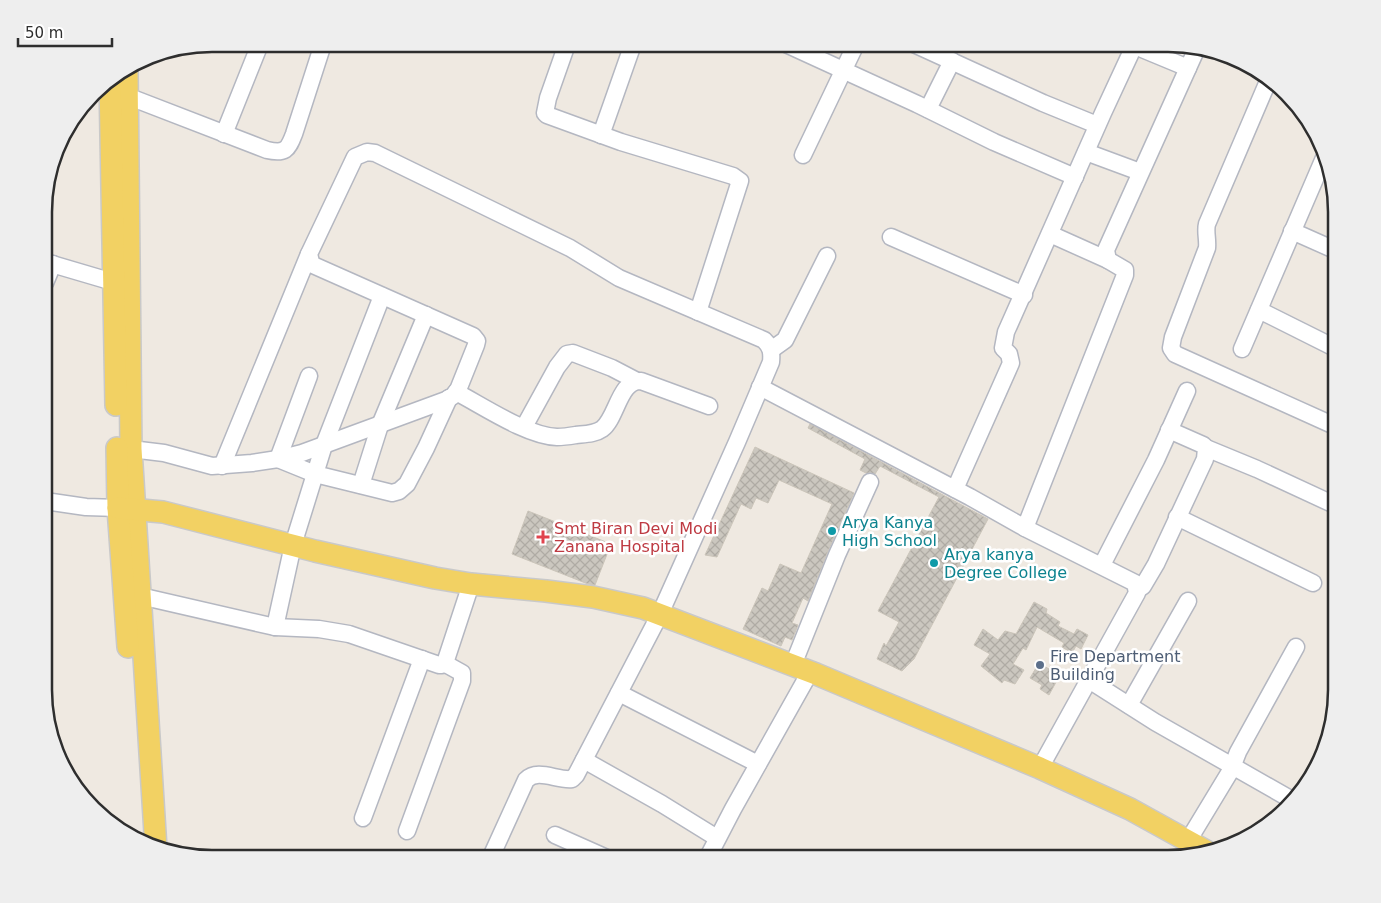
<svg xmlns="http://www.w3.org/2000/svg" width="1381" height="903" viewBox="0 0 1381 903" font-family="'DejaVu Sans',sans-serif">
  <defs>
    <pattern id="building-cross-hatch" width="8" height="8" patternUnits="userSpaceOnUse" patternTransform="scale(1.25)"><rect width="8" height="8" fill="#cbc7bf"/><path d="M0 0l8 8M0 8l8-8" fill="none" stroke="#afaba4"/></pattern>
  </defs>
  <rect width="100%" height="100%" fill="#efe9e1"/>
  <g fill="url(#building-cross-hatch)" stroke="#cbc5ba">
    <path d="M810,424l178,95 -74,140 -12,12 -25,-12 7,-16 2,3 13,-24 -21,-11 61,-114 -59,-31 -5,8 -9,-1 -6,-3 5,-11 -57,-31z"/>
    <path d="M755,447l99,46 -26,58 -20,50 -5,-3 -11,25 6,2 -6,15 -7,-3 -4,9 -38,-17 19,-41 6,3 12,-27 21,9 31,-69 -53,-24 -11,23 -12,-5 -5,11 -10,-5 -24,53 -12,-2z"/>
    <path d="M528,511l83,33 -16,41 -7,-1 -76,-30z"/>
    <path d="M1034,602l13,7 -1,4 14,9 -2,4 16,8 3,-5 11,6 -7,14 -5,-3 -4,7 -10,-6 2,-4 -27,-16 -11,23 -3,-2 -10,16 11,6 -9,14 -11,-4 -2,3 -21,-17 9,-12 -16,-9 9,-16 15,11 7,-9 11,3z"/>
    <path d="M1039,663l10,6 1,-3 11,7 -12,22 -9,-6 2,-4 -12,-7z"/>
  </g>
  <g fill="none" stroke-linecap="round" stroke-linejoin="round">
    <g stroke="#b4b7c1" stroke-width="19">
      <g id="minor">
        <path d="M567,44l-19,54 -3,15 2,2 74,27 112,34 7,5 -42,131"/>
        <path d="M786,44l131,60 77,38 81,35"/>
        <path d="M914,44l129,59 54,22"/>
        <path d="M1135,46l53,22"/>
        <path d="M1269,79l-62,145c-2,8 1,15 0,24l-34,89 -2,11 4,6 162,73"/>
        <path d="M127,96l140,54c18,4 21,0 27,-16l29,-90"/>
        <path d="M928,109l24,-48"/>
        <path d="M224,134l36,-90"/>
        <path d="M601,135l32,-91"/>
        <path d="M1086,152l54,20"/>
        <path d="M803,155l53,-111"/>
        <path d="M1292,231l45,20"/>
        <path d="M1050,234l58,26"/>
        <path d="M891,237l133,58"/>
        <path d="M45,262l68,20h12"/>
        <path d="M45,283l8,-19"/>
        <path d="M1259,310l78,39"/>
        <path d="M1242,349l82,-191"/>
        <path d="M771,350l14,-10 42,-84"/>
        <path d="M309,376l-31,83 37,15 77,19 7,-2 8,-7 19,-36 23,-50"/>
        <path d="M760,387l210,110 55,31 110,55 2,10 -97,175"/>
        <path d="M456,392c27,14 71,44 101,45 6,0 13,-1 19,-2 9,-1 19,-1 26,-6 15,-11 17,-49 39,-48l68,25"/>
        <path d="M524,427l33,-60 10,-13 6,-1 39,15 23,12"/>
        <path d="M1206,448l51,21 80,37"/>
        <path d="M131,449l33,4 48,13 40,-3 26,-4 24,-6 144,-53 7,-4 5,-6 18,-45 1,-4 -4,-5 -160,-71 -2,-3 -2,-8 46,-97 12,-5 8,1 195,95 49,30 145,62c7,7 8,12 7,22l-34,80 -77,172 -84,161 -4,4c-15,2 -34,-11 -46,1l-36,79"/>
        <path d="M222,466l87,-212"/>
        <path d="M361,485l19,-60 46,-110"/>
        <path d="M955,489l56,-126 -2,-9 -6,-6 3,-16 97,-219 32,-69"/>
        <path d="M45,501l41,6 32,1"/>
        <path d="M1177,517l136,66"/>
        <path d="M1025,528l100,-253v-5l-17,-10 -2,-10 91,-202"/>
        <path d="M1102,565l54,-105 31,-69"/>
        <path d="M1137,590l6,-4 13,-22 49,-105 1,-11 -3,-3 -34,-15"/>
        <path d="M140,596l135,31 44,2 30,5 90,31h3l4,-5 25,-76"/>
        <path d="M275,627l18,-82 31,-100 58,-149"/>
        <path d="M793,665l44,-110 33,-73"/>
        <path d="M1089,680l66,42 137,78"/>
        <path d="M619,693l139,71"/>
        <path d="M1129,705l59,-104"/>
        <path d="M584,760l78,44 55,34"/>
        <path d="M363,818l59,-159"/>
        <path d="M407,831l55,-150v-8l-18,-10"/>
        <path d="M555,835l54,24"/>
        <path d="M1188,841l43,-71 7,-18 58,-105"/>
        <path d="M707,859l26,-50 77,-137"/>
      </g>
    </g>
    <g stroke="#c9c9c9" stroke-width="24">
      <g id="major">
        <path d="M127,70l4,379 25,400"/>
        <path d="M110,80l6,325"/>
        <path d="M117,448l1,60 10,139"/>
        <path d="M118,508l45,4 152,39 120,27 36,6 75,7 47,6 50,11 173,66 224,94 90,41 76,42"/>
      </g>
    </g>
    <use href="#minor" stroke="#fff" stroke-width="16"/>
    <use href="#major" stroke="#f2d163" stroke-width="21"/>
  </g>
  <g fill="#0f9aa8" stroke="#fff" stroke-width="2">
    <circle cx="832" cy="531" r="5"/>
    <circle cx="934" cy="563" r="5"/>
  </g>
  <path fill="#e0444e" stroke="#fff" stroke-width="2" d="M540.5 529.5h5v5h5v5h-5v5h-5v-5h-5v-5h5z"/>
  <circle fill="#5c6f8a" stroke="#fff" stroke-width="2" cx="1040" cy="665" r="5"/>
  <g text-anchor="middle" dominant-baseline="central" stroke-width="5" stroke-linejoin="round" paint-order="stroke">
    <g font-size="16" fill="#0d838f" stroke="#fff" text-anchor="start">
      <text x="842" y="522">Arya Kanya<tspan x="842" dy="18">High School</tspan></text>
      <text x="944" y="554">Arya kanya<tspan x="944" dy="18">Degree College</tspan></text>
    </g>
    <g font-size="16" fill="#be3a42" stroke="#fff" text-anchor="start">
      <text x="554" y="528">Smt Biran Devi Modi<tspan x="554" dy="18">Zanana Hospital</tspan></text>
    </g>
    <g font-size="16" fill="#4e5e75" stroke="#fff" text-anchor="start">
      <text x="1050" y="656">Fire Department<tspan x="1050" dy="18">Building</tspan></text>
    </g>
  </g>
  <path d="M0 0H1381V903H0ZM212 52H1168A160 160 0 0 1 1328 212V690A160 160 0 0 1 1168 850H212A160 160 0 0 1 52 690V212A160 160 0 0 1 212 52Z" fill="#eee" fill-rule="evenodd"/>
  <path fill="none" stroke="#2e2e2e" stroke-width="2.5" d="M212 52H1168A160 160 0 0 1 1328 212V690A160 160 0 0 1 1168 850H212A160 160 0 0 1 52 690V212A160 160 0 0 1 212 52Z"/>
  <path d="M18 38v8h94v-8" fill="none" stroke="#2e2e2e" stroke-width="2.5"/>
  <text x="25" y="38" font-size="15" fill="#2e2e2e" stroke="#ffffff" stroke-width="4" paint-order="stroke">50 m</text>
</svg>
